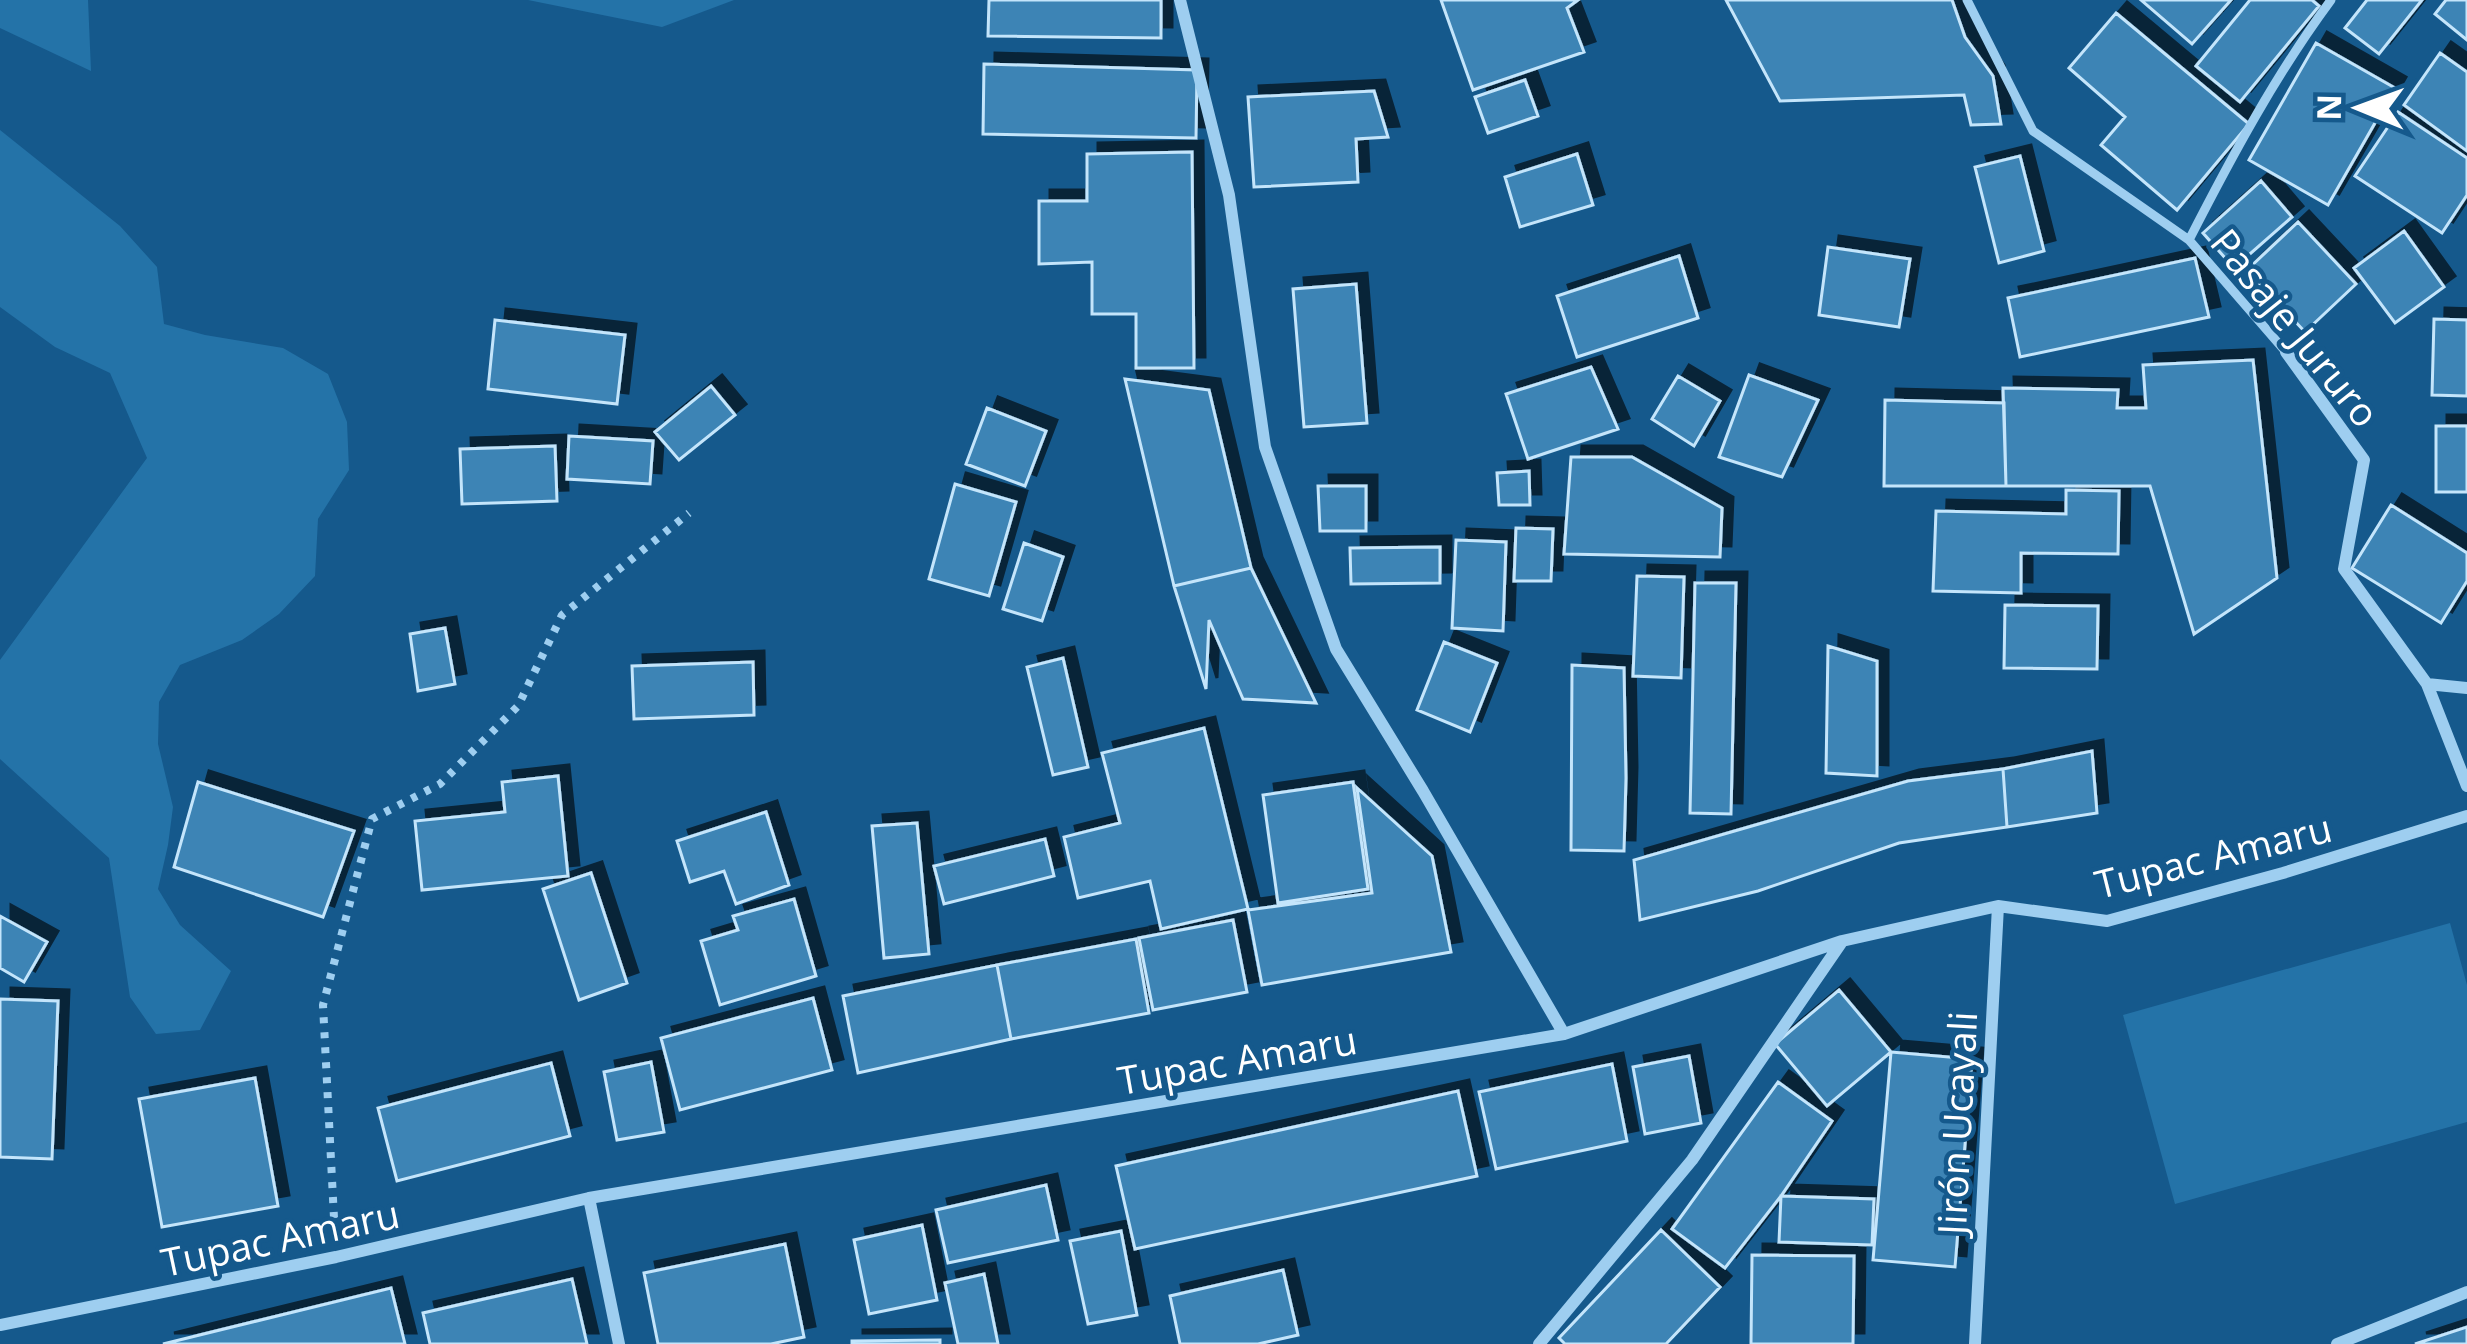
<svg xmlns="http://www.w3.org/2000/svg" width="2467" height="1344" font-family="'Open Sans',sans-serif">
<defs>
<filter id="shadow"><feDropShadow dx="11" dy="-11" stdDeviation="0" flood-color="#0009"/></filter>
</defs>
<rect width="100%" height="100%" fill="#15598c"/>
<path fill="#2473a8" d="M0,0H88L91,71L0,28Z
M528,0H734L662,27Z
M0,130L120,226L157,267L164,324L205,335L283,348L328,374L347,422L349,470L318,519L315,576L279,614L242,640L180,665L159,702L158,744L173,807L168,845L158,889L180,925L231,971L200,1030L156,1034L130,997L109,858L0,759V660L147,458L110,373L55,347L0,307Z
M2450,923L2467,985V1122L2175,1204L2123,1015Z"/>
<path fill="#3d84b5" stroke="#c4e5fb" stroke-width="3" filter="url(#shadow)" d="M989,0H1161V38L988,36Z
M1441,0H1578L1567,8L1584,52L1473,90Z
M1726,0H1952L1965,37L1993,76L2001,124L1971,125L1964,95L1780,101Z
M2141,0H2231L2192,44Z
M2250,0H2312L2319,6L2240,102L2196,66Z
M2367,0H2422L2379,54L2345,28Z
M2446,0H2467V40L2435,14Z
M2116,13L2249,124L2177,210L2101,145L2125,117L2069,68Z
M2316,43L2395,88L2328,205L2249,160Z
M2440,53L2467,72V151L2404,105Z
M984,64L1197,70L1196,138L983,134Z
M1525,80L1538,116L1488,133L1475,97Z
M1374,91L1388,137L1356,139L1358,182L1254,187L1248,97Z
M2398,112L2467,158V195L2442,233L2355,176Z
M1192,152L1194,368H1136V314H1092V262L1039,264V201H1087V154Z
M1577,154L1593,205L1520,227L1505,177Z
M2020,156L2044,251L1999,263L1975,167Z
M2261,181L2292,217L2234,268L2203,233Z
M2298,222L2356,284L2305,332L2247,270Z
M2404,231L2444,287L2395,323L2354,268Z
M1828,247L1910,259L1899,327L1819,315Z
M1679,256L1698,318L1577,357L1557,296Z
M2195,258L2209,317L2020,357L2008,298Z
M1356,284L1367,423L1304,427L1293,289Z
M2434,319L2467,320V396L2432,395Z
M495,320L625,335L617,404L488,389Z
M2253,360L2277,578L2194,634L2150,486H2006L2003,388L2118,390L2117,408H2146L2143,365Z
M1591,367L1618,429L1528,459L1506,394Z
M1749,375L1818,400L1782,477L1719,457Z
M1678,376L1720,401L1694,446L1652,419Z
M1125,379L1209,390L1251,568L1174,586Z
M711,386L735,415L679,460L655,432Z
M1885,400L2004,403L2006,486H1884Z
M987,408L1046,431L1025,486L966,464Z
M2436,426H2467V492H2436Z
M569,436L653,441L650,484L567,479Z
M555,446L557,501L462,504L460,449Z
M1571,457H1632L1722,508L1720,557L1564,554Z
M1529,471L1530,505H1499L1497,473Z
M955,484L1016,502L989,596L929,579Z
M1318,486H1366V531H1320Z
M2066,490L2119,491L2118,554L2021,553V593L1933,591L1936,511L2066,514Z
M2391,505L2467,553V581L2441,623L2352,568Z
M1516,528L1553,529L1551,581H1514Z
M1456,540L1506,542L1503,631L1452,628Z
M1024,543L1063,557L1042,621L1003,609Z
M1440,547V583L1351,584L1350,548Z
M1251,568L1316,703L1243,699L1209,620L1206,689L1174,586Z
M1637,576L1684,577L1681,678L1633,676Z
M1695,583H1736L1731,814L1690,813Z
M2005,605L2098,606L2097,669L2004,668Z
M445,628L455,684L418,691L410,634Z
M1444,642L1497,663L1470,732L1417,710Z
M1828,646L1877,661V776L1826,773Z
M1063,658L1088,767L1053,775L1027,667Z
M753,662L754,715L634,719L632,666Z
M1572,665L1624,668L1626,778L1624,851L1571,850Z
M1204,728L1248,909L1161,929L1150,881L1078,898L1064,837L1120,823L1102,753Z
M2092,751L2097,813L2007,827L2003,769Z
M2003,769L2007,827L1899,843L1758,891L1640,920L1634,860L1908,781Z
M558,776L568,876L422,890L415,821L505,812L502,782Z
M198,782L354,831L323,917L174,867Z
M1353,782L1368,889L1278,903L1263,795Z
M1357,788L1432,856L1451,952L1262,985L1248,910L1372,893Z
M766,812L789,885L736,904L724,871L690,882L677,841Z
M917,823L929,954L884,958L872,826Z
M1045,839L1054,876L944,904L934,866Z
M591,873L627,983L579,1000L543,889Z
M794,899L816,976L720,1005L701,941L738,930L733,916Z
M0,916L47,942L24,982L0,968Z
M1233,920L1247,992L1153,1010L1139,938Z
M1136,939L1149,1013L1011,1039L997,965Z
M997,965L1011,1039L858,1073L843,996Z
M1839,990L1891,1052L1827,1106L1775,1044Z
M813,998L832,1070L680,1110L661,1038Z
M0,999L58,1001L52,1159L0,1157Z
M1891,1052L1972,1059L1955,1267L1873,1260Z
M1689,1056L1701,1123L1645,1134L1633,1067Z
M651,1062L664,1132L617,1140L604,1072Z
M551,1063L570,1136L397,1181L378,1108Z
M1612,1064L1627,1141L1496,1169L1479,1092Z
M255,1078L278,1206L162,1227L139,1099Z
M1778,1082L1832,1121L1781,1196L1725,1268L1672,1229Z
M1458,1091L1477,1176L1135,1249L1116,1166Z
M1046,1185L1058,1240L948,1263L936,1210Z
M1781,1196L1874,1199L1872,1245L1779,1242Z
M922,1225L937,1300L869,1314L854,1240Z
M1661,1230L1720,1287L1666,1344H1565L1559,1338Z
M1121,1231L1137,1315L1088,1324L1070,1241Z
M785,1244L804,1337L771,1344H658L644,1273Z
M1752,1255L1854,1256L1853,1344H1751Z
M1283,1270L1298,1335L1258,1344H1180L1170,1296Z
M984,1274L998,1344H958L945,1283Z
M572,1279L587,1344H430L423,1313Z
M391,1288L405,1344H163Z
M2467,1327V1344H2415Z
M940,1340V1344H852V1341Z"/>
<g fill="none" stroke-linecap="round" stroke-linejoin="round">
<path stroke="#9ecef0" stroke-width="8" stroke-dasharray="6 9" stroke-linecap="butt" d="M334,1218L323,1005L372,819L440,784L518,706L562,615L689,513"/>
<path stroke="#9ecef0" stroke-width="9" d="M1967,0L2033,131L2189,240L2286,352
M2189,240C2231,158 2276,74 2331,0"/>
<path stroke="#9ecef0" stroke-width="12" d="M1180,0L1229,195L1265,447L1336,649L1423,791L1564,1034
M2286,352L2364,460L2344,569L2427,684L2467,786
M2427,684L2467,688
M589,1198L619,1344
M0,1325L336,1257L589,1198L1564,1034L1842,941L1998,906L2107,921L2283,873L2467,816
M1539,1344L1692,1160L1841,943
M1975,1344L1998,906
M2337,1344L2467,1292"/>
</g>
<g text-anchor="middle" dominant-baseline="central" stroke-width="9" stroke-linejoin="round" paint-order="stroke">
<g font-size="39" fill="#fff" stroke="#15598c">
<text transform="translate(2296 327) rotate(51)">Pasaje Jururo</text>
<text transform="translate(2213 855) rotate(-14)">Tupac Amaru</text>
<text transform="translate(1237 1059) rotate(-10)">Tupac Amaru</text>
<text transform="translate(1956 1123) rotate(-87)">Jirón Ucayali</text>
<text transform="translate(280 1237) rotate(-12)">Tupac Amaru</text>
</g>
</g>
<g transform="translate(2359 108) rotate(271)" stroke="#15598c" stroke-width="9" paint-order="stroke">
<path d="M0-9L21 45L0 30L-21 45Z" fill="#ffffff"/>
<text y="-18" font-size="33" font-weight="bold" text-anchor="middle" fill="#ffffff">N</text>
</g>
</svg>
